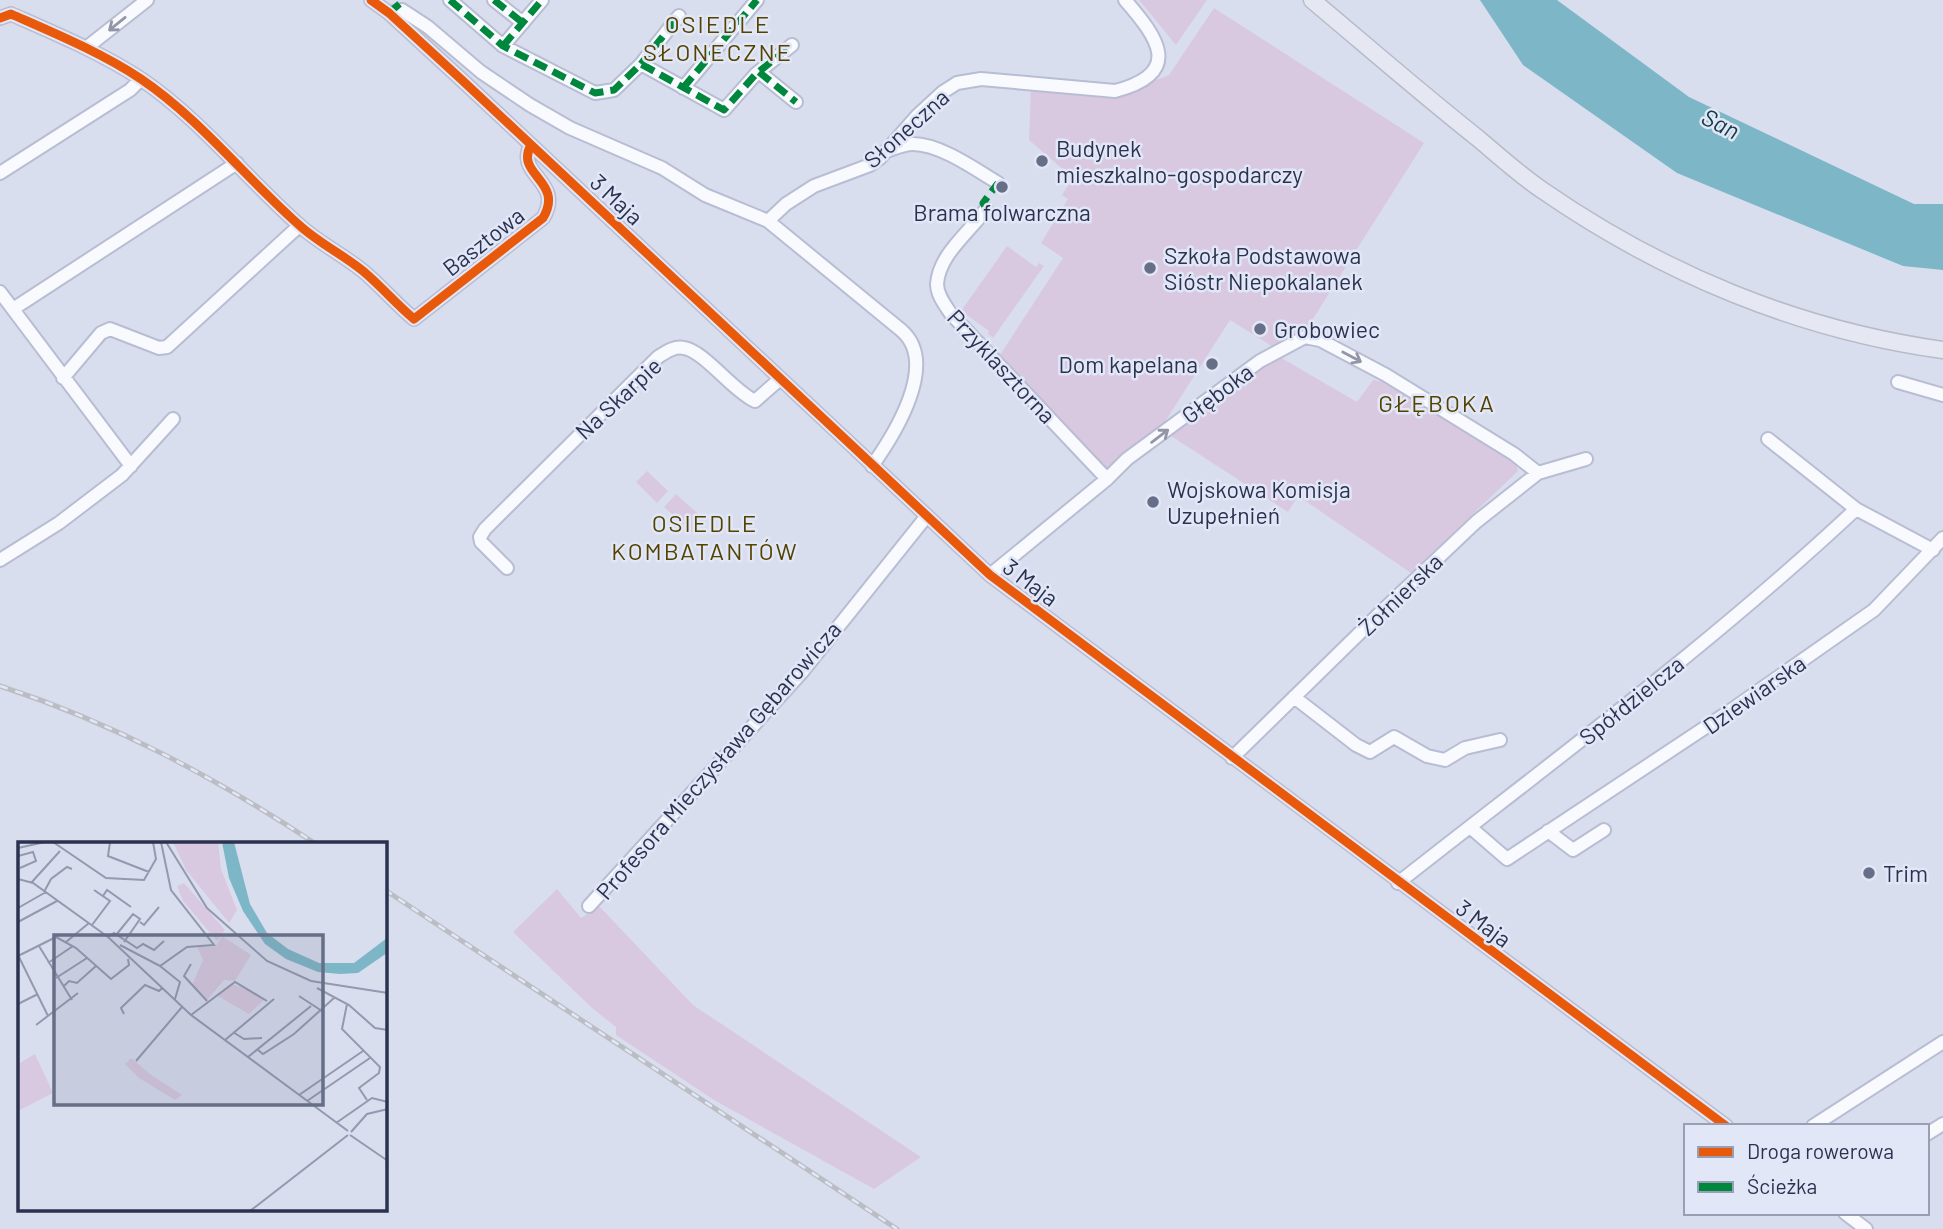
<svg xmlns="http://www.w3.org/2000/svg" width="1943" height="1229" font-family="Barlow,sans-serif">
<rect width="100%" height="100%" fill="#d9deef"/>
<path fill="#d9c9e0" d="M1139,0H1207L1176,45Z
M1214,8L1424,143L1304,333L1278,350L1230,320L1159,431L1107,472L998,358L1063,258L1041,243L1068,199L1062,195L1073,178L1029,140L1031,89L1126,92L1169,75Z
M1007,246L1036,267L1039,263L1044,266L993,338L988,334L989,331L961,311Z
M1278,356L1357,402L1373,380L1389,383L1516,462L1518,471L1411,573L1298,496L1288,512L1171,436L1217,396Z
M647,471L668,491L657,503L636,482Z
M676,494L705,520L693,533L664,507Z
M557,889L581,918L599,906L693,1005L921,1157L874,1189L714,1100L616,1035V1027L592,1008L513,932Z"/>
<path fill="#7db7c7" d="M1480,0H1557L1689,97L1914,204H1943V270L1903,266L1677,173L1523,65Z"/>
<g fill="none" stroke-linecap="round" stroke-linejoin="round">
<defs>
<path id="minor" d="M371,0L389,13L463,81L990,575L1726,1126
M450,0L503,46L595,93L614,90L641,64L724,110L756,74L792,45
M494,0L523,23
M389,13L402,10L428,27L481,72L530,105L570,128L662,168L705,195L768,221L786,204L814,186L870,165L880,158L917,116L943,92L957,83L981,79L1115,91C1184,73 1158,38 1125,0
M0,18L11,14C54,33 102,53 141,79C200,119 245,177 298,224C317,242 342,254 363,271C381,286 396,304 414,319L543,218C565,181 514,175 531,145
M503,46L542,0
M86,48L147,0
M641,64L679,16
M759,72L796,102
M683,88L757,0
M886,151C895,148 904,144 913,144C940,144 975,169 998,183
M0,173L130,90L141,79
M986,209C970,232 939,254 937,284C937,295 945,305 951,314L1107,479
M768,221L901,330C940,363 894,435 872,466
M0,292L131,466
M13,309L237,163
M63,378L101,333L110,329L159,348L167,347L299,226
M1898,382L1943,395
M1768,439L1856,509L1933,550
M0,560L59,523L122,475L173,419
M507,568L481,542L480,537L485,529L658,357C666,352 674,346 684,348C704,351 733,391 755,401L780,379
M990,575L1107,479L1127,459L1260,361L1305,337L1320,340L1386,375L1514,454L1538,473
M1294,697L1356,745L1370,752L1394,737L1427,756L1445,760L1465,748L1500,740
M1232,758L1379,614L1476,522L1538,473L1586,459
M1470,827L1507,859L1730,711L1874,610L1943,538
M1548,831L1573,850L1604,830
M1398,883C1553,761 1713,643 1856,509
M589,906L802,672L926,517
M1813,1126L1943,1042
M1927,1134L1943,1124
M1845,1213L1866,1229"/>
<path id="major" d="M1312,0C1368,47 1423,95 1480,140C1500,157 1520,175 1542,190C1662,273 1798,330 1943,350"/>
</defs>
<use href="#minor" stroke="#b8bdd3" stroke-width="16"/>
<use href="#major" stroke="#b7bbc9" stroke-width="19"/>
<use href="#minor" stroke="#f9fafd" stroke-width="12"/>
<use href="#major" stroke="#e5e8f2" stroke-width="16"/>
<defs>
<path id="rail" d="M0,686C114,723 216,778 316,844
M385,890L897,1229"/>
</defs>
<use href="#rail" stroke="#bbbdc3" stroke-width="5"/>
<use href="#rail" stroke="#e2e7f7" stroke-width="2.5" stroke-dasharray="8" stroke-linecap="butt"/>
<path stroke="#00873e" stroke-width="7" stroke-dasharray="14 7" stroke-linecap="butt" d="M450,0L503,46L595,93L614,90L641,64L724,110L756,74L792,45
M494,0L523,23
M389,13L404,0
M503,46L542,0
M641,64L679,16
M759,72L796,102
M683,88L757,0
M986,209L983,203L998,183"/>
<defs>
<path id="cycleway" d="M371,0L389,13L463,81L990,575L1726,1126
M0,18L11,14C54,33 102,53 141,79C200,119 245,177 298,224C317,242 342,254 363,271C381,286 396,304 414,319L543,218C565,181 514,175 531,145"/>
</defs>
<use href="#cycleway" stroke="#e2e7f7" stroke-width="13"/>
<use href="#cycleway" stroke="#e8590c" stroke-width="9"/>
</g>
<defs><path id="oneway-shaft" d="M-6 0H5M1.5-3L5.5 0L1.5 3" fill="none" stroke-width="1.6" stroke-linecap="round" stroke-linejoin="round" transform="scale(1.75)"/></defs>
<g stroke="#9296a6">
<use href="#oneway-shaft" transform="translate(117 24) rotate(141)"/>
<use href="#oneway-shaft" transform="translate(1352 357) rotate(28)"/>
<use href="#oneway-shaft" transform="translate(1160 436) rotate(-37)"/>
</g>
<g fill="#676e88" stroke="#e2e7f7" stroke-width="2.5">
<circle cx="1042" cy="161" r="7"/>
<circle cx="1002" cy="187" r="7"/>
<circle cx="1150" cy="268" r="7"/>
<circle cx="1260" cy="329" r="7"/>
<circle cx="1212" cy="364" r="7"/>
<circle cx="1153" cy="502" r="7"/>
<circle cx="1869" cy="873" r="7"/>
</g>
<g text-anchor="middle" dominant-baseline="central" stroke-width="5" stroke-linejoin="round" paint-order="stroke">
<g font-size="23" fill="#2a3250" stroke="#e2e7f7">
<text transform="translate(906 128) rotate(-42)">Słoneczna</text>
<text transform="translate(617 199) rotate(43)">3 Maja</text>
<text transform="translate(483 241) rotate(-38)">Basztowa</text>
<text transform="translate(1002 366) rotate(47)">Przyklasztorna</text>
<text transform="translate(1217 393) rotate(-37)">Głęboka</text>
<text transform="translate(618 398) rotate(-43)">Na Skarpie</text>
<text transform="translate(1031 582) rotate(37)">3 Maja</text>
<text transform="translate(1400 594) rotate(-44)">Żołnierska</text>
<text transform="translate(1754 694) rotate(-35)">Dziewiarska</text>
<text transform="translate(1631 700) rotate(-39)">Spółdzielcza</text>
<text transform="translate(718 760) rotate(-49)">Profesora Mieczysława Gębarowicza</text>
<text transform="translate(1484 923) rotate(37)">3 Maja</text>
</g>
<g font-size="23" fill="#2a3250" stroke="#e2e7f7" text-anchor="start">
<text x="1056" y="148">Budynek<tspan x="1056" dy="26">mieszkalno-gospodarczy</tspan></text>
<text x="1002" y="212" text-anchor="middle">Brama folwarczna</text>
<text x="1164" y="255">Szkoła Podstawowa<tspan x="1164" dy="26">Sióstr Niepokalanek</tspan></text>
<text x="1274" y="329">Grobowiec</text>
<text x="1198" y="364" text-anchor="end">Dom kapelana</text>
<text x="1167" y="489">Wojskowa Komisja<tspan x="1167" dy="26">Uzupełnień</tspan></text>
<text x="1883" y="873">Trim</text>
</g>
<g font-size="24" letter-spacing="2" fill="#544300" stroke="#e2e7f7">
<text x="718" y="23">OSIEDLE<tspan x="718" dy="28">SŁONECZNE</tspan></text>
<text x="1437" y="402">GŁĘBOKA</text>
<text x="705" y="522">OSIEDLE<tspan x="705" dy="28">KOMBATANTÓW</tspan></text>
</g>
<g font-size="24" font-style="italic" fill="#143b43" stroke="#e2e7f7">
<text transform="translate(1721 123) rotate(27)">San</text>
</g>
</g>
<g transform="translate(18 842)">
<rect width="369" height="369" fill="#d9deef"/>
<path d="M155,0H200L203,27L219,68L211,81L168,28ZM166,41L207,88L199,99L165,59L159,44ZM204,94L233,113L217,139L206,138L189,158L174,143L185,118L179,105L198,104ZM213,142L226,146L246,158L231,172L198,153ZM17,212L35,251L0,269V222ZM113,216L132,232L164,253L157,258L121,236L107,222Z" fill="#d9c9e0"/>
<path d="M204,0H216L232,62L249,91L270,107L301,121H336L369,96V111L340,131L322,132L300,130L268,117L247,102L225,69L211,36Z" fill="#7db7c7"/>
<path fill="none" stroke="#9399af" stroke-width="2" d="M35,0L88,36L126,38L138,17L135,0M92,0L90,14L131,30M148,0L189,66L249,119L293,139L370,151M0,6L27,0M0,14L15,10L18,19L2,26M0,37L15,41L90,95L173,173L330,289M13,41L42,9M26,50L33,37L49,25L54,27M85,54L89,48L113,65M0,66L28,50M0,80L39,59M122,80L126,83L141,65M74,83L92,59L76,48M98,93L115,72L122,77L106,100M90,95L96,91L119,106L125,102L136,108L146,99M48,100L71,81M102,103L142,124L169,105L196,103L153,48L143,0M21,104L54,158M0,113L30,174M0,114L38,95L58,106L93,137L111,123L110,117M30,121L55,104M173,122L166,134L189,159M142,124L162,140L157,157M38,136L69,116M45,145L51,139L59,141L78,124M299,146L331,163L357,186L370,188M281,154L304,169M0,162L20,152M329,162L324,187L362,225L361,231L341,246L349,258M106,172L103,166L127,143L141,149L144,146M173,173L217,140L249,159M18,183L60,151M215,190L226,197L244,196M207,198L256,157M240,208L245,212L276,192L316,156M230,215L293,164M118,219L164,165M281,253L345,209M289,259L352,216M318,281L354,256L370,260M333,290L349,272L370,267M332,293L370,319M232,369L330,293"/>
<path fill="#676e88" fill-opacity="0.15" stroke="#676e88" stroke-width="3.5" d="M36,93H305V263H36Z"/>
<rect width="369" height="369" fill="none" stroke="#2a3250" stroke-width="3.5"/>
</g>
<rect x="1684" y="1124" width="245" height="91" fill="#e2e7f7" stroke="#989fb4" stroke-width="2"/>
<rect x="1698" y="1147" width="35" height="10" fill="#e8590c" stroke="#989fb4" stroke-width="2"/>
<text x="1747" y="1159" font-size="21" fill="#2a3250">Droga rowerowa</text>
<rect x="1698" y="1182" width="35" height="10" fill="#00873e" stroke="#989fb4" stroke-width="2"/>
<text x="1747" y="1194" font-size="21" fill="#2a3250">Ścieżka</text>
</svg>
